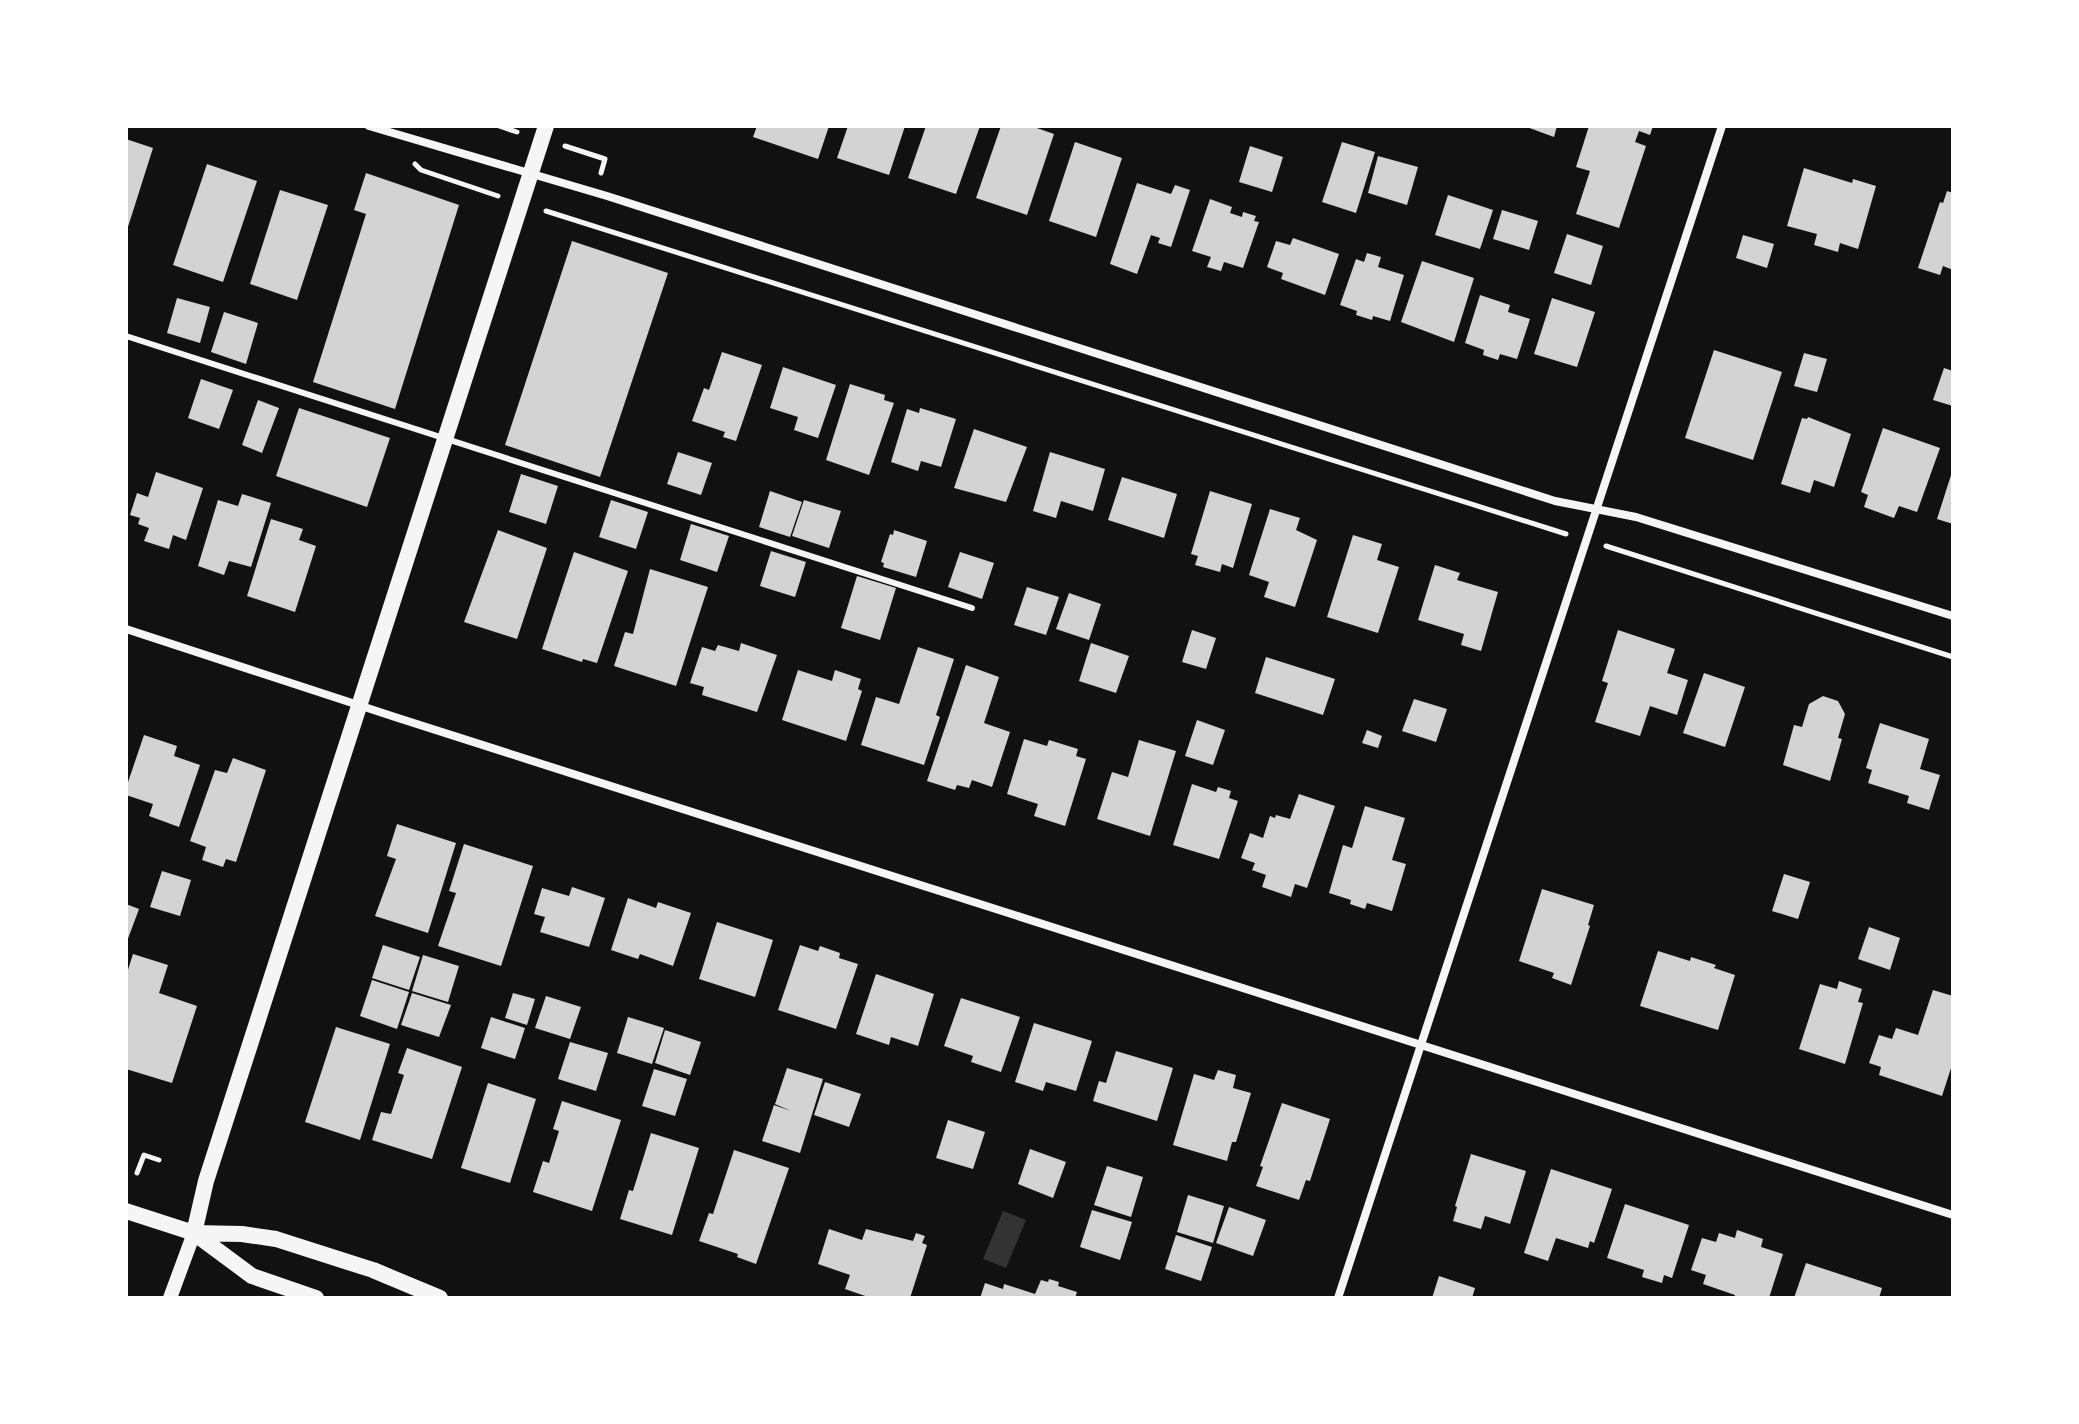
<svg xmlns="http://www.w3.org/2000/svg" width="2079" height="1424" font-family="'Noto Serif',serif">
<rect width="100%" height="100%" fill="#111"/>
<path fill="#333" d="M1003,1211L1026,1220L1006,1268L983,1259Z"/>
<path fill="#d3d3d3" d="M757,126H829L818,159L753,137Z
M848,126H905L889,175L837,158Z
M926,126H980L956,194L908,178Z
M1001,126H1031L1054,134L1027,215L976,198Z
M1524,126H1557L1554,137Z
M1589,126H1653L1650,135L1639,131L1635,142L1646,146L1619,228L1576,214L1590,171L1576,167Z
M126,139L153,148L127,230H126Z
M1075,142L1122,158L1096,237L1049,221Z
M1342,142L1375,152L1356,213L1322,202Z
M1250,146L1283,157L1272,192L1239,182Z
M1378,156L1418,167L1407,205L1368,193Z
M207,164L257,181L223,282L173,265Z
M1804,168L1852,183L1853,179L1876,186L1858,249L1840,243L1838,252L1814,245L1817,234L1787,226Z
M366,173L459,205L395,409L313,382L366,214L354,210Z
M1137,183L1171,194L1175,185L1190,190L1171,247L1158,243L1160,238L1151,235L1137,274L1110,264Z
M280,190L328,205L297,300L250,284Z
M1947,191L1953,193V270L1943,266L1940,275L1918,268L1940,202L1943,203Z
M1448,195L1493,210L1480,249L1435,235Z
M1210,199L1232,207L1230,213L1242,217L1243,212L1256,216L1254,221L1259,222L1243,268L1224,262L1221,271L1207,267L1211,257L1192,251Z
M1502,210L1538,221L1529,250L1493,239Z
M1567,234L1603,246L1591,285L1554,273Z
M1743,235L1774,244L1767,268L1736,258Z
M1293,238L1339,254L1325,295L1281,279L1283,273L1267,267L1276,241L1290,245Z
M572,241L668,273L600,477L505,445Z
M1367,253L1381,257L1378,267L1404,275L1390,321L1373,316L1372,320L1356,315L1357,311L1340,305L1356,259L1364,262Z
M1422,261L1474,278L1454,342L1401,322Z
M1480,295L1510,305L1508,312L1530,319L1517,359L1500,354L1498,360L1483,355L1484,350L1465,343Z
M177,298L210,307L200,343L167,333Z
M1552,298L1595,312L1577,367L1534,354Z
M224,312L258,323L246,364L211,352Z
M1714,350L1782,372L1753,460L1685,438Z
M722,352L762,365L736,441L723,437L725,432L692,421L704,388L709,390Z
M1804,353L1827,359L1817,392L1794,386Z
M783,367L836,385L818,438L794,430L798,417L770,408Z
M1944,368L1953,371V406L1933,400Z
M201,379L233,390L219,429L188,418Z
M850,384L885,395L884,400L894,403L869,475L826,460Z
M258,400L279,408L262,453L242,445Z
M299,408L390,438L367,507L276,476Z
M920,408L956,419L941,467L921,461L918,471L891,462L907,409L919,413Z
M1808,417L1851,434L1834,487L1814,480L1810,493L1781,484L1802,418L1807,419Z
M1883,428L1940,448L1917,512L1899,506L1894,518L1864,507L1868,495L1861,492Z
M974,429L1027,447L1006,502L954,488Z
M678,452L712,463L701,495L667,484Z
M1050,452L1105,469L1093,511L1061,501L1056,518L1033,511Z
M156,472L203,488L186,540L173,535L169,549L144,541L149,528L138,524L140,518L130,515L137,493L148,497Z
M1952,472H1953V524L1937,519Z
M521,474L558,486L546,524L509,512Z
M1122,477L1177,494L1164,538L1108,520Z
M770,491L802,502L790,537L759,527Z
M1210,491L1252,504L1233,568L1222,564L1220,572L1195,565L1198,556L1191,554Z
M242,494L271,503L251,567L229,561L224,575L198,566L218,500L238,506Z
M611,500L648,512L636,549L599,537Z
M804,500L841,511L829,548L792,536Z
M1270,509L1300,518L1296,530L1317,540L1295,607L1264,597L1269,582L1249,575Z
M271,519L303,529L299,540L316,546L295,612L247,596Z
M691,524L729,536L717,572L680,560Z
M498,530L547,548L517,639L464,622Z
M894,530L927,541L916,577L883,567L884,563L881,562L890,534L893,535Z
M1353,535L1382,544L1377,560L1399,567L1378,633L1327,617Z
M771,551L806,562L795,597L760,586Z
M574,552L628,571L597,663L583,659L582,662L542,649Z
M960,552L994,563L982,599L948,587Z
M1435,565L1460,573L1457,580L1498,592L1481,651L1461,645L1464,634L1418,620Z
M650,569L708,587L676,686L614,666L625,632L633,634Z
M857,576L896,588L880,640L841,628Z
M1027,587L1059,597L1046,635L1014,625Z
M1069,593L1101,604L1089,640L1056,629Z
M1192,630L1216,638L1206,669L1182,662Z
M1618,630L1675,649L1667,673L1688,680L1677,715L1650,706L1640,736L1595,722L1608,683L1602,681Z
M741,643L777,655L757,712L702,695L704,687L690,683L702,647L715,651L718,645L739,651Z
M1091,643L1129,656L1116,693L1079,681Z
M918,647L954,659L936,715L940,717L924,765L861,745L876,697L899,704Z
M1266,657L1335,679L1323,715L1255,693Z
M966,665L999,677L984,723L1010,732L992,787L972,780L969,788L957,785L955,790L927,781Z
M798,670L832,681L835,670L861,679L858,689L862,691L846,741L782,720Z
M1704,673L1745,687L1725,747L1683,733Z
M1823,696L1838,701L1845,714L1838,738L1842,739L1830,781L1783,765L1794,725L1802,727L1809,704Z
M1414,699L1447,709L1436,742L1402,731Z
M1197,720L1225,730L1213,765L1185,756Z
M1880,723L1929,739L1920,769L1940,775L1929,810L1907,803L1909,796L1868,783L1872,770L1866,768Z
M1367,730L1382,736L1378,748L1362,743Z
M144,735L177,746L174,756L200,765L179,827L149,816L153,804L126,795V788Z
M1024,739L1047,746L1049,740L1078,749L1076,756L1086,759L1065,826L1034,816L1038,804L1007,794Z
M1139,740L1176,751L1150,836L1097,819L1112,772L1128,777Z
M233,758L266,770L236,862L226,859L223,867L202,860L206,847L190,841L215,770L227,773Z
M1192,784L1216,792L1218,787L1231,791L1229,798L1238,801L1219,859L1173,845Z
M1299,794L1335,806L1307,888L1295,884L1291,897L1262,887L1266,875L1252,870L1255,863L1241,858L1250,833L1263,838L1270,816L1275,818L1276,815L1290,819Z
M1365,806L1405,818L1392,860L1406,864L1392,911L1367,903L1365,909L1350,904L1351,900L1329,893L1343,845L1352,848Z
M397,824L456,843L428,933L375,916L396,859L387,856Z
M464,844L533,866L501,966L438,946L456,893L449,891Z
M162,871L191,880L180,916L150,907Z
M1784,874L1810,882L1798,919L1772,911Z
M572,887L605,898L589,947L540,932L545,917L534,914L542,888L569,896Z
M1542,889L1594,905L1588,925L1590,926L1571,985L1552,978L1554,973L1519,961Z
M628,898L656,908L658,902L691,913L673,966L640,954L638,959L611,950Z
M126,904L139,909L126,944Z
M717,922L773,940L755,997L699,979Z
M1869,927L1900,938L1890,970L1858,959Z
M383,945L420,957L409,990L372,978Z
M800,945L818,951L820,946L840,953L839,958L858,964L836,1029L778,1010Z
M1658,951L1690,961L1691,957L1716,965L1714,968L1735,975L1718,1030L1640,1006Z
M133,954L168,965L159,993L197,1006L172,1083L126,1069V976Z
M423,955L459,966L448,1002L412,991Z
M876,974L934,994L918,1046L891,1037L889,1045L856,1034Z
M372,980L409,992L397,1029L360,1016Z
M1839,981L1862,989L1858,1002L1863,1003L1845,1064L1799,1049L1820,984L1837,989Z
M1933,990L1953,996V1062L1942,1096L1879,1075L1881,1067L1869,1063L1879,1035L1892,1039L1896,1028L1918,1035Z
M412,993L451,1005L439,1037L401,1025Z
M513,993L535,999L527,1025L505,1018Z
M546,996L581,1007L570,1039L535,1028Z
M961,998L1020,1017L1001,1072L971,1062L973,1056L944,1046Z
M491,1017L525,1028L515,1059L481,1048Z
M628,1017L664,1028L652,1064L617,1053Z
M1034,1023L1092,1041L1076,1091L1046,1082L1043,1091L1015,1082Z
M336,1027L390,1044L360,1140L305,1122Z
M665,1030L701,1042L690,1075L655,1063Z
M570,1042L608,1053L596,1091L558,1079Z
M407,1048L462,1067L432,1159L372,1140L381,1112L391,1114L404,1075L398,1073Z
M1116,1051L1173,1068L1157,1121L1093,1101L1099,1081L1106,1083Z
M787,1068L823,1079L800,1153L762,1141L774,1105L791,1111L775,1104Z
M654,1069L687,1079L675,1116L642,1106Z
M1218,1070L1236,1075L1233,1088L1251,1093L1236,1142H1232L1227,1161L1173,1145L1194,1074L1214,1080Z
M825,1082L861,1094L849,1127L814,1115Z
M488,1083L536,1099L510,1183L461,1168Z
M562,1101L621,1120L592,1211L533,1192L543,1161L549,1163L559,1131L553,1129Z
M1282,1103L1330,1119L1310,1181L1306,1180L1299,1200L1256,1186L1263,1167L1260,1166Z
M948,1120L985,1132L973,1169L936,1158Z
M651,1133L699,1148L672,1235L620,1219L629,1190L633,1191Z
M1030,1149L1066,1162L1053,1198L1018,1184Z
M734,1150L789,1168L756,1264L737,1257L738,1254L699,1241L709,1213L713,1214Z
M1471,1154L1526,1171L1510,1224L1485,1216L1481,1229L1453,1221L1457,1207L1455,1206Z
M1107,1166L1143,1177L1131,1217L1094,1205Z
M1551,1169L1612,1189L1594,1243L1590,1241L1588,1248L1556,1238L1548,1261L1524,1253Z
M1188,1195L1224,1206L1213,1243L1177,1232Z
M1625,1204L1689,1225L1672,1278L1664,1275L1662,1283L1642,1277L1644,1270L1607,1258Z
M1229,1207L1266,1220L1253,1256L1216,1243Z
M1092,1210L1132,1222L1120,1260L1080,1247Z
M829,1229L862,1240L866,1229L913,1241L916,1233L925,1236L922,1243L927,1245L910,1298H871L845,1289L850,1275L818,1264Z
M1737,1230L1763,1239L1761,1247L1783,1254L1769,1298H1734L1735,1295L1703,1284L1706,1275L1691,1270L1702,1238L1716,1242L1719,1233L1735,1238Z
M1176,1235L1212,1247L1201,1281L1165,1269Z
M1806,1263L1882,1288L1879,1298H1794Z
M1439,1276L1475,1288L1472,1298H1432Z
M1049,1279L1059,1282L1058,1286L1077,1292L1075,1298H980L985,1283L1003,1289L1004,1284L1035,1294L1041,1280L1048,1282Z"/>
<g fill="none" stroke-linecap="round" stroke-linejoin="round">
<path stroke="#f5f5f5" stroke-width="5" d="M499,126L517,132
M565,146L605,159L601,173
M415,164L421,170L498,196
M546,211L1566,534
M1606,546L1953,657
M137,1173L144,1155L159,1160"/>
<path stroke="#f5f5f5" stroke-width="6" d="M126,336L972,608"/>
<path stroke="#f5f5f5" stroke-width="8" d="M369,126L607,196L1555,501L1636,517L1953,616
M126,629L398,718L1953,1215
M1338,1298L1722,126"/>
<path stroke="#f5f5f5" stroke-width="14" d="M170,1298L194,1233"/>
<path stroke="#f5f5f5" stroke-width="16" d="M126,1211L194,1233L242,1234L276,1239L373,1270L440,1298
M194,1233L206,1181L546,126
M194,1233L252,1276L316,1298"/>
</g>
<rect width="2079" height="1424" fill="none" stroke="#ffffff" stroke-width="256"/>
</svg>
